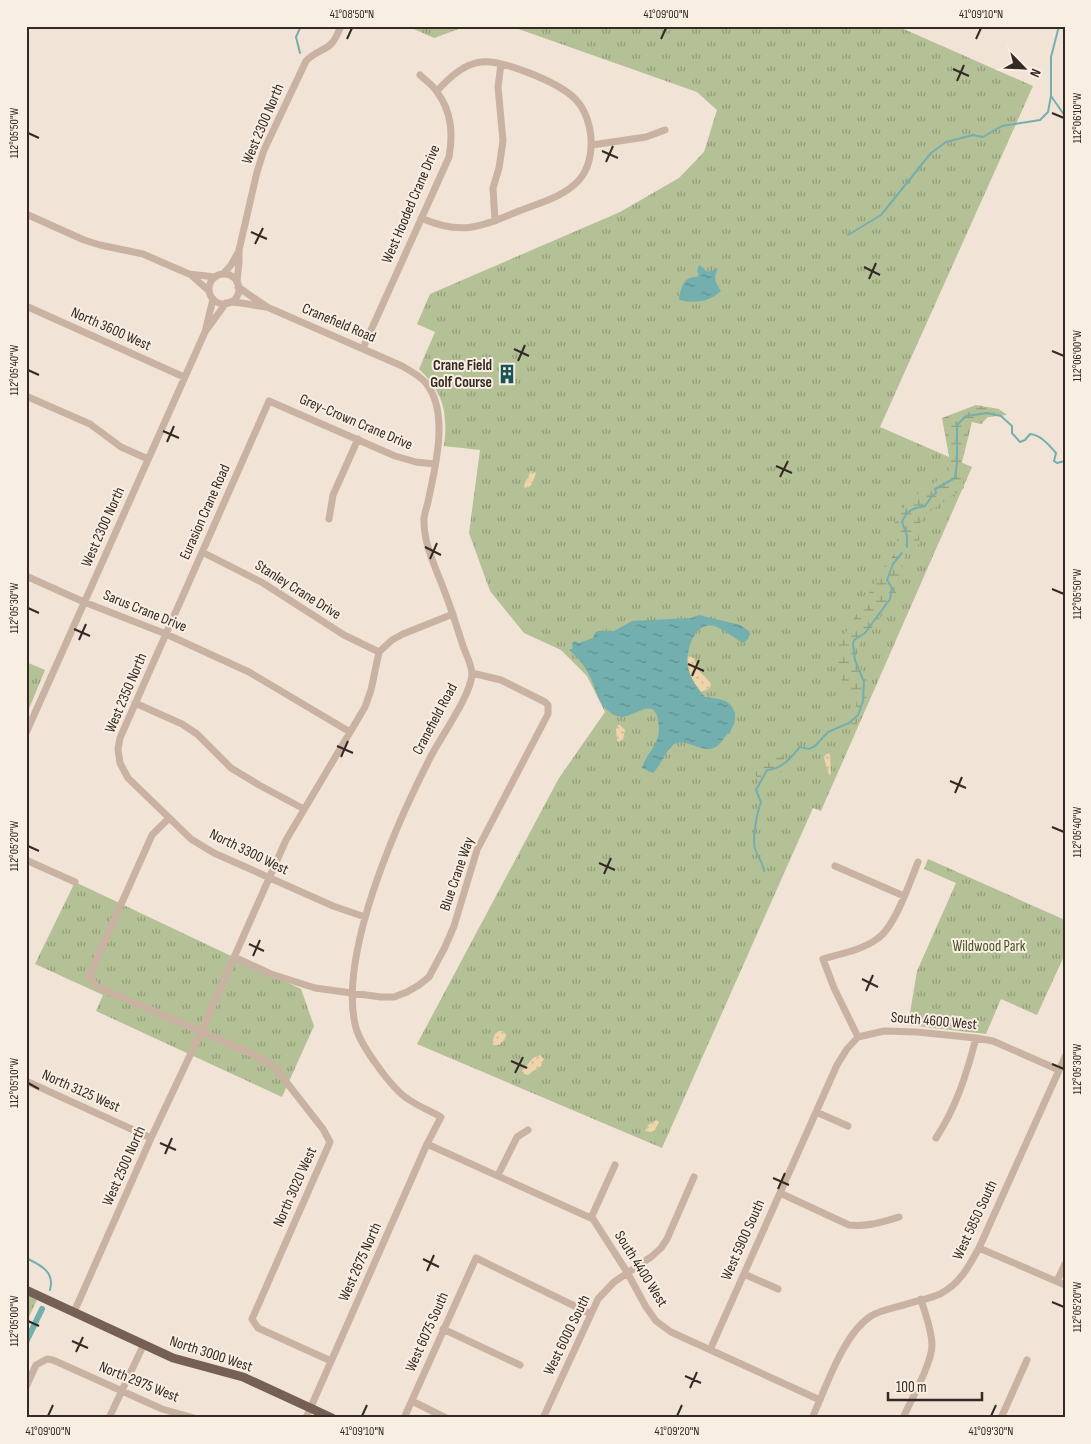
<svg xmlns="http://www.w3.org/2000/svg" width="1091" height="1444" font-family="'Sofia Sans Condensed',sans-serif">
<defs>
<pattern id="grass-tufts" width="24" height="20" patternUnits="userSpaceOnUse" patternTransform="scale(1.25)"><rect width="24" height="20" fill="#b4c096"/><path d="M3 7l-1-3M5 7V3M7 7l1-3M15 17l-1-3M17 17v-4M19 17l1-3" fill="none" stroke="#939c7a"/></pattern>
<pattern id="wetland-marsh" width="20" height="14" patternUnits="userSpaceOnUse" patternTransform="scale(1.25)"><rect width="20" height="14" fill="#b4c096"/><path d="M1 5h8M5 5V1M11 12h8M15 12V8" fill="none" stroke="#939c7a"/></pattern>
<pattern id="sand-dots" width="8" height="8" patternUnits="userSpaceOnUse" patternTransform="scale(1.25)"><rect width="8" height="8" fill="#efd4aa"/><path d="M2 2h.1M6 6h.1" fill="none" stroke="#ceb692" stroke-width="1.8" stroke-linecap="round"/></pattern>
<pattern id="water-ripples" width="26" height="14" patternUnits="userSpaceOnUse" patternTransform="scale(1.25)"><rect width="26" height="14" fill="#74afaf"/><path d="M2 4q2-2 4 0t4 0M15 11q2-2 4 0t4 0" fill="none" stroke="#608e8e"/></pattern>
</defs>
<rect width="100%" height="100%" fill="#f1e3d6"/>
<path fill="url(#grass-tufts)" d="M407,26H467L434,38Z
M510,26H897L1033,86L880,427L972,467L821,811L813,808L662,1148L417,1044L559,778L605,712L587,676L561,650L524,633L490,591L469,533L480,450L444,446C448,413 444,393 419,369L435,332L417,324L430,294L620,212L679,178L704,152L717,110L697,92Z
M26,662L45,670L26,716Z
M928,859L1065,920V954L1037,1015L1001,999L986,1034L908,1025L917,971L956,883L924,869Z
M75,882L301,989L314,1026L282,1097L96,1011L103,995L35,964Z
M26,1295L37,1300L26,1323Z"/>
<path fill="url(#wetland-marsh)" d="M976,405L999,409L1007,415L988,417L981,424L972,422L961,466L964,488L926,514L917,527L920,543L915,548L907,547L897,541L894,530L895,521L906,504L922,490L930,489L932,484L948,474L949,456L942,418Z
M897,551L905,555L896,593L888,608L860,643L856,658L867,681L866,703L856,725L849,723L855,710L857,699L844,685L837,670L838,646L886,564Z
M773,755L783,758L787,766L778,775L760,782L755,774L762,761Z"/>
<path fill="url(#sand-dots)" d="M531,471L536,473L532,484L528,488H525L524,485Z
M687,656L694,658C699,676 703,672 711,684L709,689L701,692C692,681 687,670 687,656Z
M618,725H620L625,730L623,739L619,742L617,740L616,729Z
M829,753L830,755L831,774L829,775L824,758L825,755Z
M499,1031H503L506,1035L505,1039L499,1045H493L492,1043L495,1034Z
M540,1055L544,1059L541,1066L528,1075L522,1073V1071L533,1058Z
M656,1120L659,1122L655,1130L651,1132L645,1131L648,1125Z"/>
<path fill="url(#water-ripples)" d="M699,265C708,270 704,275 718,268C713,278 715,282 721,291C708,303 695,303 679,300C681,288 683,276 697,277L699,274L697,271Z
M699,615L740,625L749,631L750,634L748,639L743,643C734,638 726,631 717,627C695,618 685,651 688,667C690,678 697,688 705,697C715,699 725,697 732,707C736,713 736,720 733,726C731,731 727,734 724,738C709,764 688,734 673,745C665,752 661,765 653,773L642,768C645,755 659,745 659,730C658,692 638,716 622,717C616,717 609,712 605,708C598,701 596,690 592,681C587,669 579,658 569,650L573,648L572,643L575,641L579,643L593,638L595,633L598,631H614L632,621L691,618Z"/>
<g fill="none" stroke-linecap="round" stroke-linejoin="round">
<path stroke="#74afaf" stroke-width="2" d="M1059,26L1051,57V96L1065,116
M300,53L296,37L301,26
M848,235L881,215L931,153L946,142L973,135L983,137L1002,126L1040,120L1048,112L1051,96
M907,547V536L902,522C907,510 913,508 925,506L932,496L936,493L935,489L955,478L957,463V425L966,416L987,413L1001,416L1012,426V433L1020,442L1025,440L1030,434C1041,435 1049,445 1056,453L1054,461L1057,463L1065,461
M764,871C763,863 758,857 755,849C752,837 757,813 761,802L756,790L767,770C783,769 790,758 800,747L809,749L815,746L828,732L849,723L858,715L863,701L864,682L855,660L853,644L854,640L865,633L890,599L892,588L887,580L893,564L902,553
M26,1258C41,1265 55,1272 50,1290"/>
<path stroke="#74afaf" stroke-width="6" d="M26,1342L42,1309"/>
<path stroke="#c9b2a2" stroke-width="7" d="M592,145L646,137L665,130
M26,214L84,240L100,245L143,254L189,274L215,277
M421,218C462,236 480,227 519,211C539,203 564,197 579,180C598,159 594,114 572,96C556,82 502,59 481,62C463,64 448,79 437,91
M495,221L493,188L499,168L503,141L498,87L501,64
M223,274L231,265L239,251
M209 289a15 15 0 1 1 30 0a15 15 0 1 1-30 0Z
M191,275L209,291
M237,282L239,262V250L257,172L264,150L306,61C314,52 323,51 330,45C336,40 338,32 341,26
M238,287L267,307L402,366C411,371 420,376 426,383C449,412 436,464 429,497C428,504 425,511 424,518C423,543 435,566 444,590C451,608 457,627 463,646C466,654 472,666 472,674C471,696 439,739 429,760C396,825 337,957 356,1028C361,1046 392,1089 408,1099C418,1106 430,1111 441,1117L427,1144L306,1418
M230,302C243,302 254,306 266,307
M26,306L184,377
M205,332L213,299
M363,348L449,157C453,134 452,112 437,92C433,85 425,80 420,75
M26,396L90,424L121,447L148,459
M329,519L333,495L358,439
M202,552L263,583L344,635L379,652
M26,576L84,602L166,634L249,672L350,732
M135,703L182,724L197,734L231,768L259,785L304,809
M26,733L205,332L226,303
M169,818L152,835L89,976L96,986L248,1052L273,1065L323,1129L330,1142L252,1319L258,1328L331,1361
M26,860L75,882
M918,862C910,882 895,927 877,939C862,950 840,954 823,959L834,988L858,1037L884,1031L917,1032L976,1038L993,1041L1059,1070
M835,866L904,896
M365,917L333,906L214,853L191,839L128,778L120,763L118,749L120,738L269,401L395,456L416,462L435,464
M234,957L271,974L315,988L381,997H394L407,992L419,985L429,977L445,947L454,926L477,850L548,714V705L545,702L501,680L472,673
M26,1081L151,1138
M816,1112L848,1126
M936,1138C956,1108 967,1073 976,1038
M427,1144L593,1219L627,1272L646,1307L656,1321L671,1332L820,1400
M498,1175L517,1137L528,1130
M780,1193L849,1225C867,1227 882,1222 899,1217
M591,1218L615,1165
M979,1248L1065,1285
M744,1274L778,1289
M1057,1281L1065,1264
M74,1312L151,1138L201,1032L286,840L365,707L371,690L379,652L392,640L403,634L453,614
M443,1329L520,1365
M710,1350L837,1065L847,1049L858,1037
M26,1387L36,1365L47,1359L53,1360L162,1409L194,1418
M412,1401L446,1418
M109,1418L144,1344
M404,1418L476,1258L591,1314
M543,1418L598,1299L614,1282L651,1257L661,1248L667,1239L694,1177
M812,1418C826,1388 843,1334 871,1316C881,1310 893,1308 904,1305C915,1301 929,1299 940,1294C960,1284 969,1266 979,1248L1065,1057
M903,1418C911,1400 932,1363 932,1345C932,1330 925,1314 921,1299
M1001,1418L1027,1360"/>
<path stroke="#765f55" stroke-width="9" d="M26,1290L173,1358L243,1377L332,1418"/>
</g>
<path fill="none" stroke="#342925" stroke-width="2" d="M347,39L352,28M661,39L666,28M976,39L981,28M953,69L969,76M957,81L964,65M1052,113L1064,118M28,133L39,138M602,151L618,158M606,162L613,146M251,232L267,239M255,244L263,228M864,267L880,275M869,279L876,263M514,349L529,356M1052,351L1064,356M518,361L525,345M28,370L39,375M163,431L179,438M167,442L174,426M776,466L792,473M780,477L788,461M425,547L441,555M430,559L437,543M1052,589L1064,594M28,608L39,613M74,629L90,636M79,640L86,624M688,664L704,671M692,676L699,660M337,746L353,753M341,757L348,741M950,781L966,788M955,793L962,777M1052,827L1064,832M28,846L39,851M599,863L615,870M604,874L611,858M249,944L264,951M253,956L260,940M862,979L878,987M866,991L873,975M511,1061L527,1068M1052,1064L1064,1069M515,1073L523,1057M28,1083L39,1089M160,1143L176,1150M165,1154L172,1138M773,1178L789,1185M778,1189L785,1173M423,1259L439,1267M427,1271L434,1255M1052,1302L1064,1307M28,1321L39,1326M72,1341L88,1348M76,1352L83,1337M685,1376L701,1383M690,1388L697,1372M48,1416L53,1405M362,1416L367,1405M677,1416L682,1405M991,1416L996,1405"/>
<defs>
<symbol id="building-bare" viewBox="-9 -9 18 18"><path d="M-4-6H4V6H1V3H-1V6H-4ZM-2.5-4.3h1.7v1.8h-1.7ZM.8-4.3h1.7v1.8H.8ZM-2.5-1h1.7V.8h-1.7ZM.8-1h1.7V.8H.8Z" fill="#195556" stroke="#f9eee2" stroke-width="2.5" paint-order="stroke"/></symbol>
</defs>
<g fill-rule="evenodd">
<use href="#building-bare" x="493" y="360" width="28" height="28"/>
</g>
<g text-anchor="middle" dominant-baseline="central" stroke-width="4" stroke-linejoin="round" paint-order="stroke">
<g font-size="15" fill="#342925" stroke="#f9eee2">
<text transform="translate(263 124) rotate(-67)">West 2300 North</text>
<text transform="translate(411 204) rotate(-67)">West Hooded Crane Drive</text>
<text transform="translate(339 323) rotate(23)">Cranefield Road</text>
<text transform="translate(111 329) rotate(24)">North 3600 West</text>
<text transform="translate(356 422) rotate(23)">Grey-Crown Crane Drive</text>
<text transform="translate(205 512) rotate(-66)">Eurasion Crane Road</text>
<text transform="translate(103 527) rotate(-66)">West 2300 North</text>
<text transform="translate(298 590) rotate(32)">Stanley Crane Drive</text>
<text transform="translate(145 611) rotate(22)">Sarus Crane Drive</text>
<text transform="translate(126 693) rotate(-67)">West 2350 North</text>
<text transform="translate(435 719) rotate(-62)">Cranefield Road</text>
<text transform="translate(249 852) rotate(26)">North 3300 West</text>
<text transform="translate(457 874) rotate(-71)">Blue Crane Way</text>
<text transform="translate(934 1021) rotate(5)">South 4600 West</text>
<text transform="translate(81 1091) rotate(24)">North 3125 West</text>
<text transform="translate(124 1166) rotate(-66)">West 2500 North</text>
<text transform="translate(295 1187) rotate(-66)">North 3020 West</text>
<text transform="translate(975 1220) rotate(-65)">West 5850 South</text>
<text transform="translate(743 1240) rotate(-66)">West 5900 South</text>
<text transform="translate(360 1262) rotate(-66)">West 2675 North</text>
<text transform="translate(641 1269) rotate(58)">South 4400 West</text>
<text transform="translate(427 1332) rotate(-66)">West 6075 South</text>
<text transform="translate(567 1335) rotate(-64)">West 6000 South</text>
<text transform="translate(211 1354) rotate(18)">North 3000 West</text>
<text transform="translate(139 1382) rotate(22)">North 2975 West</text>
</g>
<g font-size="15" font-weight="bold" fill="#342925" stroke="#f9eee2" text-anchor="end">
<text x="492" y="365">Crane Field<tspan x="492" dy="17">Golf Course</tspan></text>
</g>
<g font-size="15" fill="#455328" stroke="#f9eee2">
<text x="989" y="946">Wildwood Park</text>
</g>
</g>
<rect width="1091" height="1444" fill="none" stroke="#f9eee2" stroke-width="55"/>
<g transform="translate(1024 68) rotate(114)" stroke="#f9eee2" stroke-width="4" paint-order="stroke">
<path d="M0-4L9 19L0 12L-9 19Z" fill="#342925"/>
<text y="-8" font-size="14" font-weight="bold" text-anchor="middle" fill="#342925">N</text>
</g>
<path d="M888 1392v8h94v-8" fill="none" stroke="#342925" stroke-width="2.5"/>
<text x="896" y="1392" font-size="15" fill="#342925" stroke="#f9eee2" stroke-width="4" paint-order="stroke">100 m</text>
<rect x="28" y="28" width="1036" height="1388" fill="none" stroke="#342925" stroke-width="2"/>
<g font-size="12" text-anchor="middle" fill="#342925">
<text x="352" y="18">41°08'50"N</text>
<text x="666" y="18">41°09'00"N</text>
<text x="981" y="18">41°09'10"N</text>
<text transform="translate(1077 118) rotate(-90)" y="4">112°06'10"W</text>
<text transform="translate(14 133) rotate(-90)" y="4">112°05'50"W</text>
<text transform="translate(1077 356) rotate(-90)" y="4">112°06'00"W</text>
<text transform="translate(14 370) rotate(-90)" y="4">112°05'40"W</text>
<text transform="translate(1077 594) rotate(-90)" y="4">112°05'50"W</text>
<text transform="translate(14 608) rotate(-90)" y="4">112°05'30"W</text>
<text transform="translate(1077 832) rotate(-90)" y="4">112°05'40"W</text>
<text transform="translate(14 846) rotate(-90)" y="4">112°05'20"W</text>
<text transform="translate(1077 1069) rotate(-90)" y="4">112°05'30"W</text>
<text transform="translate(14 1083) rotate(-90)" y="4">112°05'10"W</text>
<text transform="translate(1077 1307) rotate(-90)" y="4">112°05'20"W</text>
<text transform="translate(14 1321) rotate(-90)" y="4">112°05'00"W</text>
<text x="48" y="1435">41°09'00"N</text>
<text x="362" y="1435">41°09'10"N</text>
<text x="677" y="1435">41°09'20"N</text>
<text x="991" y="1435">41°09'30"N</text>
</g>
</svg>
